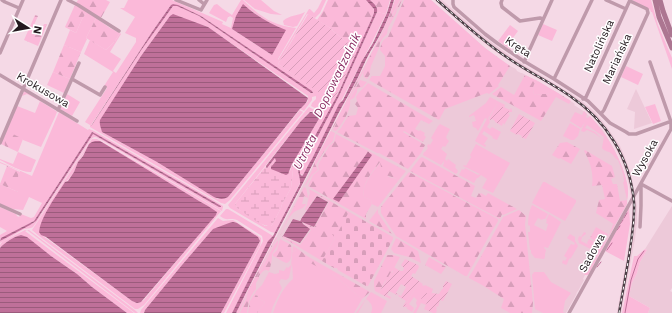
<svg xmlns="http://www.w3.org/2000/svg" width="672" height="313" font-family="'Work Sans',sans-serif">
<defs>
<pattern id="forest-firs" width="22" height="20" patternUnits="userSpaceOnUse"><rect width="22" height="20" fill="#fbb9d9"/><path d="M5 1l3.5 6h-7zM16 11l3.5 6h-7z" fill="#d79eba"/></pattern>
<pattern id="wetland-marsh" width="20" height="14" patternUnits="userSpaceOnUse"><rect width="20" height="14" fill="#fbb9d9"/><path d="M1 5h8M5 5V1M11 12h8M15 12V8" fill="none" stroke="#d79eba"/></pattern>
<pattern id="cemetery-stones" width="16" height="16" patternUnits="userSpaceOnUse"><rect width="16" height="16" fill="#fbb9d9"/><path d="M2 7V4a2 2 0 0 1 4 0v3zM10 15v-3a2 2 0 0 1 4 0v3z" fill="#d79eba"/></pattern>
<pattern id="garden-furrows" width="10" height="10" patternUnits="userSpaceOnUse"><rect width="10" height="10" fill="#fbb9d9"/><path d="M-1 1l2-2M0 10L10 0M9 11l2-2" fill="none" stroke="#d79eba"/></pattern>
<pattern id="water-rules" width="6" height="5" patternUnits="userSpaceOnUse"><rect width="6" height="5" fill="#bf7099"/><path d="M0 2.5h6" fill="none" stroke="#9b5b7c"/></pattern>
</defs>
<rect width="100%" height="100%" fill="#f5d9e6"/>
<path fill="#edc9d9" d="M395,0H431L485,48L505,63L516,69L517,71L521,73H522L558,93L575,104L574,105L585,112L603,130L614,149L622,167L627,183L628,191L627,204L588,275H585L583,279L584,280L578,291L577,292L576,295L566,313H237L388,20Z
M436,0H442L478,32L506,53L522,64L571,94L583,102L595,112L607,127L620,146L624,155L631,174L635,194L637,206V222L635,239L621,313H617L630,238L632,222V201L627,176L622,161L615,147L607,133L597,121L580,106L581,104L560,91L520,67L491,48L470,31Z
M636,89L652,123L634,129L635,112L627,109Z
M672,206V288L670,291L672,292V313H648L650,308L629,296L632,283L637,273L640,262L647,250L645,249Z"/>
<path fill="#fbb9d9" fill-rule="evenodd" d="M128,0H172L223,22L222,24L231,28L233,18L230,16L229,17H228L226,22L209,13L214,5L217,4L223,9L232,15L241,0H243C261,17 272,25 296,28L278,59V60L309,9H310L314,13L318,8L322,0H326L320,13L315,18L307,14L278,64L333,101L357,50L358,51L329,112L299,165C296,172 301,177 300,183L275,233L271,232L230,208L228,205L308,108L309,107L323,115V112L311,106L312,103L316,99V96L312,97V100L304,111L300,109L308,101V96L206,26L170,16L141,56L100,121L102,132L157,162L218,199L228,197L299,111V110L303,112L230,200L225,204L221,203L90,127V125L85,122L107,88L104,86L113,72L84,54L90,40L106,50L115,41L120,33L121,34L110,52L121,59L113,71L116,73L136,42V38L125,33L135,17L120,8H124ZM173,4L177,5L201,16L313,92L311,93L199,16L177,6H173L142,49L92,125H91L152,32L171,5ZM243,5L263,19L275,26L272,55L232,29ZM311,111L319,115L320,117L294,160L291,188L282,204L281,208L272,225L271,226H265L237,208L235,204L301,121L308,113Z
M244,0H261L274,11L282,15L271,14L255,9Z
M632,0H651L658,25L672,58V69L652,12H651L650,9L649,10Z
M87,12L96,18L86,38L87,39L81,52L64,45L70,30L76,33L82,19Z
M305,12L297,26L293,27L284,25L283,21C289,15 298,16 305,12Z
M377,12L386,14L371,44L339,105L312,159L310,162L308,167L306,166L307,168L303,175L300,174V166L317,138L339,96Z
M543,24L557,30L552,41L538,35Z
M510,25L518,31L507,46L511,49V50L498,41Z
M626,66L643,74L638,85L621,77Z
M53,72L70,79L64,93L47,85Z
M538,81L553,90C549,96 542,93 536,95L534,94C532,89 533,83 538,81Z
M24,91L40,100V101L56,111L57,112L55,117L41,147L23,140V139L6,138L5,144V146L1,144L17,106L35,113L40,101L27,94L22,96L20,101V100Z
M67,94L80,102L72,116L60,109Z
M490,97L505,105L504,107L510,110L511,108L512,110V112H510L508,114L510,115L504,125L497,104L488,119L490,120L489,121L490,122L487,127L490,129L492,127L501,132L497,140L492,138L493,137L484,131L482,134L488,138L484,144L486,145L485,147L475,141L487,119L485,118L478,131L476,128L473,127L472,122L476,121L474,115L469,117V116L486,103Z
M655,104L661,121L653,124L645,107Z
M584,111L587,114L586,117L588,118L590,116C606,133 618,153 625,175C626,180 628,185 628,190C628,193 628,197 627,200L623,182H624C624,174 621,168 618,160C615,159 615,157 612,154C609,151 605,152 602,148L604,137L587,125L585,128L595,132L601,138L594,133L587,130L584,132L581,131L585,122L581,128L570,121L575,112L582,115Z
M59,112L88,130L89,129L94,131L215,201L223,206V207L222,211L112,146L96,137H94L91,139L40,217L33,227L31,228L24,229L0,243V241L3,239L35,222L42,213L93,134L219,207L221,206L92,132L36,218L34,221L0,239V235L7,231L0,227V207L16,214L17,216L19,217L21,214L31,218L34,217L42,203L29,197L23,210L13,209L0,204V184L18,192V176L20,171L0,163V162L32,176Z
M570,123L580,129L578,136L574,140H571L563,136Z
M440,124L450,129L446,137L447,139L449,141L445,147L443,146L441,149L447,154L445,159L447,161L448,159L456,165L455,167L458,171L457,173L456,174L443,166L444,162V161L441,165L423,155L424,152H425L428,148L427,147L428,144L430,145L433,140L431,138L438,126Z
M92,139H97L221,211L159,287L144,305L138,309H135L39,236L32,230ZM98,141L199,201L208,206L217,213L143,301L135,302L132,301L43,236L39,230L46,214L65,182L68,180L74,172L78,162L86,150Z
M476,144L510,163L493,193L482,188L487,179L481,175L478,178H477L474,183L459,175L462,169L464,170L465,168L478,175L480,174L463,166L464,165L466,166L471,157L470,155Z
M18,152L36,160L31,172C23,173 8,164 0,160V159L13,164Z
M381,161V167L389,177L397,179L398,181L378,207L372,204L371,200L364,197C361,184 374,171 381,161Z
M543,182H545L576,200V202L565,221L532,203Z
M532,205L548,214L545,219H543L542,220L538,218L534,225L546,231L548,224L546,223L547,221L546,220L549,214L561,222L548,248L544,247V248L546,250L545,254V257L544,259L535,258L531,253V250H530L528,232H530V226L528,225C528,218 529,211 532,205Z
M629,207L630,224L624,261L605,251Z
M226,209H228L273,236L268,242L232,313H226L263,241L262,236L237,220C229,217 227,222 220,216Z
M218,218L223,221L233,220L257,235L261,238V241L260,246L224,313H221L260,241L213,229L182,265L145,310L144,313H140L141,310Z
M613,224L615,225L588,275H585L583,273H582L583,271L587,272L589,270L598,253L579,243L578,239L579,236L581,237L584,232L586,233V234L582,237L581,241L589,245L587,243L589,239L596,243L593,249H595L594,248L597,243L600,245V247L595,249C604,248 611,232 613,224Z
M25,230H29L136,311L138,313H135L27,230L25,231L134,313H127L92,287L77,274L21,235C15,236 4,243 0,248V245L2,242Z
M570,234L575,237V241L578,246L571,258L569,259L567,264L566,265L562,263L563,260L565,261L567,258L564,256L571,244L574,245L575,243L567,238Z
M293,246L298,249L293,252L335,276L362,299L354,313H273C277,301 283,287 293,279L292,263L289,278L286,280L281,279L279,282L282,288L273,306L271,313H257L265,302L257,298L258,296L255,295L256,291L262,285L269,272L275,274L279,273V270L284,271L286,268V267L288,268L291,265Z
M645,249L647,250L640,262L637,273L632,283L629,296L650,308L648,313H622L634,256H637Z
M534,272H544L551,282L560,287L562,288L571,293L565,301L563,312L565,313H543L535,309L532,275Z
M419,282L423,284L422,285L424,286L425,285L433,289L431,295L422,299L428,300L426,305L421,303L416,313H413L417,306L416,303L417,300L414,297L409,304L414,308L412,312L406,308L408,307H404Z
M371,292L387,301L381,313H371C374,306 371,303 366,299L358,313H356Z"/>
<path fill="url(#forest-firs)" d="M78,0H106L110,2L101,18L76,3Z
M328,0H366C370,4 375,7 374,13L358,51L333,31L332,29L317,20L323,11Z
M370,0H390L386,14L377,12V7Z
M395,0H400L373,53L401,0H402L399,7L397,9L396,13L388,28L387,34L383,38L380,43L379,48L371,66L370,71V74L367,79L364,77L363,73L369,60L343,111L360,80L367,82L362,88L361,87L357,89V92L354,98L350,100C352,108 342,125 336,131L333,130L339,118L331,131L335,133L333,141L328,146L321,156L316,165L318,170L312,175L306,185H305L312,170L315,161L381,35L390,14Z
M404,0H431L485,48L510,66L498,85L499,86L489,94L487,93L484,94L445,109L439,120L369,80L372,76H380L385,66V56L380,50C381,44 382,40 388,37Z
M75,5H76L87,12L82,19L76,33L65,27L74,7Z
M35,15L38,16L33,27L34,29C39,32 42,29 44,24H47L38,46L24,40Z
M96,18L110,28L120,33L115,41L106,50L86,38Z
M64,45L81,52L70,79L53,72Z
M525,75L538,81C533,83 532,89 534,94L536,95C542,93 549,96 553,90L571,101L569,104L556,97L541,121L492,94L501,87L514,95Z
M368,83L433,121L429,124L421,120L415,129L419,131L420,130L425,133L424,135L426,137L423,142L404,131L403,132L425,145L421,153L408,169L379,153H377L337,132L341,128L348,116L356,115L358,108L355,104L357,101L356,97C359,91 364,88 368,83Z
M11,133L23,139L18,152L5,146C4,142 6,135 11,133Z
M336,134L406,171L398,181L397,179C383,173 383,178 380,162C373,171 361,184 364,197L371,200L372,204L366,214V219L308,186L313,175L319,170L318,166L319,163L329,146L334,142Z
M567,142L580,149L571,164L560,158L559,159L552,155L560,143Z
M585,150L612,166L615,177L611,179L613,184H617L620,201L627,200V204L615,225L596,213L599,200L605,199L602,185L592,186C594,174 590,161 584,151Z
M422,157L475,186L471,196L476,198L479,193L480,194L481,193L486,196L488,193L517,209L503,215L502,214L500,219L410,171L420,158Z
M7,166L20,172L18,176L20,184L18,192L0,184Z
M409,172L498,219V221L489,236L467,276H465L396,236L381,213V207Z
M304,187L306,188L308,197V198L304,196L302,204H306C303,210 297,209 293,213C287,219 284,229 280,236L286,222Z
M309,189L349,212L338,233L333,234L335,238L322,261L282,237V236L300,245L311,230L302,222H304L314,228L329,202L317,195L306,211L305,209L307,205L309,195L310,194Z
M378,209V213L392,234L369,221Z
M519,210L526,216L525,224L533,303L532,313H510L501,308L504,299L482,285L469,278V277L474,269L503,217Z
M596,227L608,234L604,241L601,244H600L590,238Z
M276,237L277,238L272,246L255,281L274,245L278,240C279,247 274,249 272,255C272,261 271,265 269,271C264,268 262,273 259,276V278L256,283V289C250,296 248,303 247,313H240L246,299L248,291L239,313H236Z
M396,238L418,251L421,263L409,257L394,253L391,249Z
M280,239L291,245C292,251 293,260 287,263C282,262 278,258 273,256V254L277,250Z
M298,249L307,256L370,292L362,299L335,276L293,254V252Z
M387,255H393L400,257L388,279L385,281L379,293L375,291L374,286V281Z
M429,257L446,267L441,274L425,265Z
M256,291L255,295L258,296L257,298L265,302L257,313H248L250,301Z"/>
<path fill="url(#wetland-marsh)" d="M275,158H276V161L272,166L290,171L294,160L291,188L282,204L281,208L272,225L271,226C261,227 245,213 237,208L235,204L266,166L265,167L267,168Z"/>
<path fill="url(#cemetery-stones)" d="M349,212L393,237V239L368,286H366L338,270L337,268H334L322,261L335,238L332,234L333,233H334L338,232Z"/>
<path fill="url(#garden-furrows)" d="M308,14L332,29L333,31L357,50L333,102L278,64Z
M497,104L509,111L503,123L502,126L495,122V121L492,119L491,120L489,119Z
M519,114L535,123L526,139L521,137L522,136L518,134L517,135L510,131Z
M405,259L418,265L419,267L415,274L413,273L411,276L422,283L419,282L404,307L403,306L406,301L398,296L399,295L401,296L406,287L401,284L396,293L398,294L397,295L389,291L387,295L391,297L390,299L379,293L391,272L392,273L393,271L392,270L394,267L400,271H403L404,268L401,265Z
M446,281L452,284L443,301L440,300L438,307L436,306V307L437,308L436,310H437L436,313H433L424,309L428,300L421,299L426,293L430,295L432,293L439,294L442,289H443V286Z"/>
<path fill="url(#water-rules)" d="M366,0H370C374,4 378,6 377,12L339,96L317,138L300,166V174L302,176L303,175L310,162L312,159L339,104L343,100L362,61L373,43L387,13L391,0H394C389,19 380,36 370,52C364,63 360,74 354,85C349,95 343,104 338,114C305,181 269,246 236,313H232L268,241L273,236L300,184C301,177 296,172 299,165L338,94L372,18L374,13V9Z
M173,4L178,5L201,16L312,91L313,93H311L199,16L177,6H173L142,49L92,125L91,126L152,32L171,5Z
M243,4C256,16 270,24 286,30L272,55L232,29L236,16Z
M173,14L208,27L308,98C307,103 303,106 299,110C276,139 252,168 228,197C223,200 219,199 214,197L157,162L102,132C101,128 99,124 100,120L141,56L170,16Z
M310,112H312L319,115L320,117L292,164L288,174L286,175L271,169V167L276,161L275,158L267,168L266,167V166L301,121Z
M92,132L96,134L221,206V207H219L93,134L36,221L30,225L0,241L1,238L34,221L36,218Z
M95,141H100L199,201L208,206L217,212L216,215L141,302L137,303L132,301L46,237L41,235L39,232C41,216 57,195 65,182L68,181L74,172L78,162L83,156L89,144L92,142Z
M368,152L372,155L339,202L333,199Z
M317,196L328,202L314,227L302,222L303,224L310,229L300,243L283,236L293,219L300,221L301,220V219Z
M233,222L237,223L258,237L260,241L221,313H144L145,310L182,265L213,229L229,223Z
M21,235L27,237L51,256L77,274L92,287L127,313H0V248C4,243 15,236 21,235Z"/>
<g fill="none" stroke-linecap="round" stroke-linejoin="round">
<path stroke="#bf7099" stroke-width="1" d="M624,218L627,213
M620,224L623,220
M617,230L620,226
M607,250L612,243
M597,267L601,262
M625,313L631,280L638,259L644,251"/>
<path stroke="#bf9aab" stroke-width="3.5" d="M2,0L5,2L19,8
M68,0L78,5L119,31
M176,0L201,10L207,0
M199,0L204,4
M453,0V4L454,7L485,34L497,43L522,60L554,79L588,101L610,123L626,132L629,134H636L672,121
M502,0L501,3L502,7L520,21L540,18L543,19
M606,0L626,9
M0,53L23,0
M524,62L552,0
M0,75L77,121
M72,79L100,95L105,87
M554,79L592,0
M583,99L586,97L630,0
M58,110L79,63
M601,114L604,110L648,13L647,9L630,1
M0,143L61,0
M641,184L672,201
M0,205L20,214
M640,227L641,206V185
M569,313L671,129V122L650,62"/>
<path stroke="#ac7691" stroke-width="5" d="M655,0L659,17L672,48
M660,0L663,11L672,35"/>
<defs>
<path id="rail" d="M437,0C460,20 482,41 508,58C528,72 550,82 570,96C606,120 630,158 634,202C635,222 631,242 628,262C625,279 622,296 619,313"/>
</defs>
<use href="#rail" stroke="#4b3e45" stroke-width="2.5"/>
<use href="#rail" stroke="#fff" stroke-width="1" stroke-dasharray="3" stroke-linecap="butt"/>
</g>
<g text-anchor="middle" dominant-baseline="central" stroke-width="3" stroke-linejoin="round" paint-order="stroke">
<g font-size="11" fill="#23191e" stroke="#fff">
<text transform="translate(599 46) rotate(-65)">Natolińska</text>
<text transform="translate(518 47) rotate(33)">Kręta</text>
<text transform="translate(617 59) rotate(-65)">Mariańska</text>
<text transform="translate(43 90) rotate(30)">Krokusowa</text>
<text transform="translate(645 158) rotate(-61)">Wysoka</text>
<text transform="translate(592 253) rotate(-61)">Sadowa</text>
</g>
<g font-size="12" font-style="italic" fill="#8b2c63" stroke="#fff">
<text transform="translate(337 75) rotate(-64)">Doprowadzalnik</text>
<text transform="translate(305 152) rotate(-63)">Utrata</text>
</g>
</g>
<g transform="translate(28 28) rotate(101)" stroke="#ffffff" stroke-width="3" paint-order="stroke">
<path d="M0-3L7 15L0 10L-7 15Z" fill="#23191e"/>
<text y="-6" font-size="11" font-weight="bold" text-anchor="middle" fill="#23191e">N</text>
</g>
</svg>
